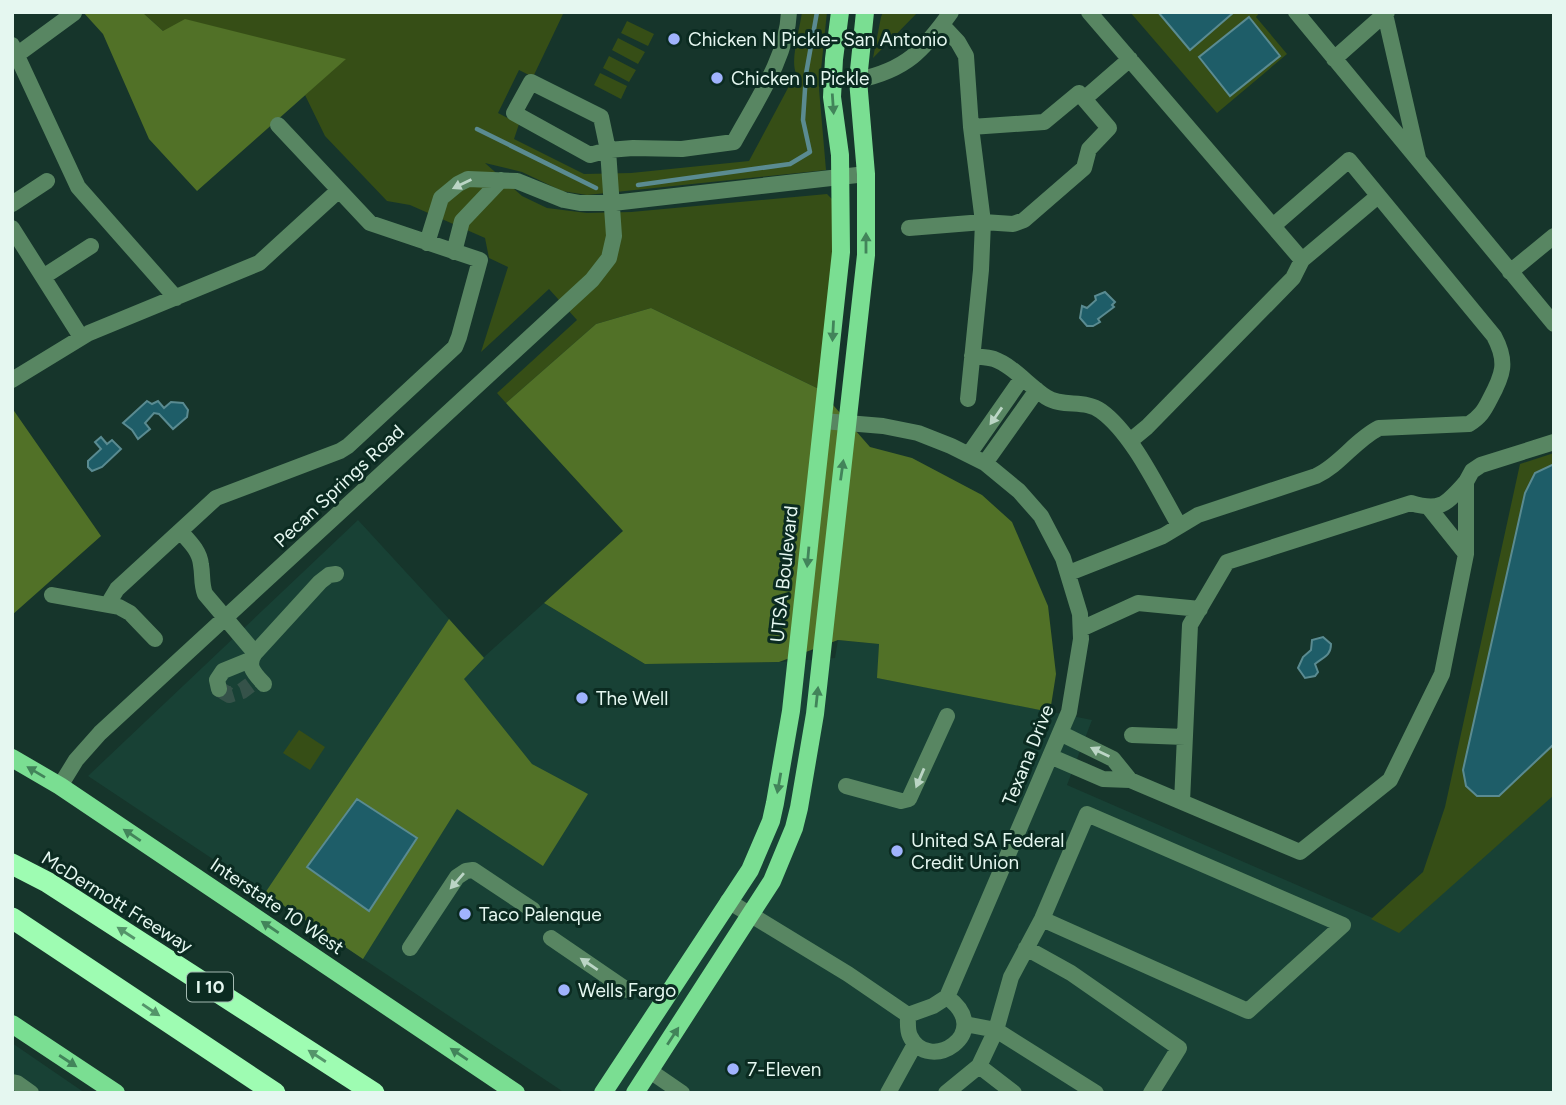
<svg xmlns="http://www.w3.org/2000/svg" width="1566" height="1105" font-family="Figtree,sans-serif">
<rect width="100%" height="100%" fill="#16352b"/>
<path fill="#184135" d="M358,520L484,657L544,603L645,664L779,662L835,658L838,640L879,644L878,678L1092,720L1067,785L1391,926L1554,781V1093H565L88,776Z
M12,1043L85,1093H12Z"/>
<path fill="#364e16" d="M142,12H564L533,77L519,70L498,113L519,124L514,139L584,174L631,173L749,161L796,73C790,61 800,28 802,12H827L819,89L826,170L587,195L562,191L522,172L485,163L522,196L547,208L587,213L631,212L827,194L832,199V264L819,389L651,308L596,324L506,403L497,393L577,320L549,289L481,352L508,267L489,258L485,238L410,205L387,201L325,136L305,95L345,59L163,31Z
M883,12H918L873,58L881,17Z
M1130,12H1260L1256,17L1287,54L1217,113Z
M627,21L654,34L648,46L621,33Z
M618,38L645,52L638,64L612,50Z
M609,56L636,70L629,82L603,68Z
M600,73L627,86L621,99L594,85Z
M1554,453V795L1399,933L1371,919L1423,872L1445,807L1520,464Z
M299,730L325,747L310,770L283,753Z"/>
<path fill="#517127" d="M83,12H142L163,31L185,19L346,59L197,191L149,139L103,34Z
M651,308L819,389L870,447L912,458L982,495L1012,522L1048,606L1056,674L1050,712L877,678L879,644L838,640L779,662L645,664L544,603L623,531L506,403L596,324Z
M12,408L101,536L12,615Z
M449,619L484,658L464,679L532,764L588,794L543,866L457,809L363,959L265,893Z"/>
<path fill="#1e5d68" stroke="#5a8b91" stroke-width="2" d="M1158,12H1232L1233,13L1190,50Z
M1249,17L1280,56L1230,96L1199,57Z
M1105,292L1115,302L1112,305L1114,307L1098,319L1100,322L1093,326H1087L1080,318L1082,306L1087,308L1096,300L1095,296Z
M147,401L152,404L158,401L164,408L171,402L183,403L188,410L187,417L173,429L159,414L154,413L145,423L150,429L138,439L132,430L123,423Z
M101,437L107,444L112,440L121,449L102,467L92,471L88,467V461L101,449L95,442Z
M1554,464V744L1499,796H1477L1466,786L1463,770L1525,493L1535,473Z
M1323,637L1331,644C1331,656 1323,657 1315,664L1318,672L1315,676L1305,678L1298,668L1303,657L1311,650L1312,640Z
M357,799L417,838L369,911L307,867Z"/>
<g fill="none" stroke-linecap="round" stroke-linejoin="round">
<path stroke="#5a8b91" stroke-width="4.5" d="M477,129L596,188
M638,185L790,164L810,152L803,120L806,74L817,12"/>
<path stroke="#355249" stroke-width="16" stroke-dasharray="16 8" stroke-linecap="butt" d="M219,689L229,695L242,691L250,685"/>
<path stroke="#588662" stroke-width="16" d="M1089,12L1302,260
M1296,12L1554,324
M1385,14L1418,158
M942,25L958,42L966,56L971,127L983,222L981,270L968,399
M12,45L78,187L176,298
M18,54L74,13
M1334,59L1387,12
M858,80C906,70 923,51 951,12
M531,82L601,117L608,150L590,155L514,113Z
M1084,99L1130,59
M12,204L47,181
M12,228L81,337
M909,228L983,222L1013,224L1024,220L1084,168L1089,149L1109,128L1079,93L1044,122L971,127
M427,243L441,198L458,184L468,179L517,181L564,200L580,203H613L866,174
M454,252L462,221L501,180
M1510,272L1554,236
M43,277L91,246
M972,356C979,357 987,357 994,359C1013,366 1028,385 1046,397C1063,408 1085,399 1101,411C1133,434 1159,491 1179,525
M12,380L89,333L259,263L339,190
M823,421L883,426L918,433L951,446L985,463L1019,491L1041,516L1063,558L1080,614L1081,639L1069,712L947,997C996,1033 928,1075 910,1036C907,1030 908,1022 908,1015
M1130,441L1147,427L1293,278L1302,260L1378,196
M969,454L1022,378
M985,463L1037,390
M1430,509L1466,554
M180,531C189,541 200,551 201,565C203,576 201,583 205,594L255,653L320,582L329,575L336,574
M1069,573L1163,536L1198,515L1316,476C1340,465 1355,440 1379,428L1469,424C1480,417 1484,411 1490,399C1503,375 1508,362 1494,336L1349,160L1273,226
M52,595L119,607L130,613L155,639
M108,604L117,589L216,498L340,451L348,446L455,347L459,337L480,260L370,223L278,125
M1081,629L1138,603L1200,609
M255,653C246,666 254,673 264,684
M219,689L217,680L223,671L250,660
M1062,734L1113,759L1130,780
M1132,735L1185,737
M1052,757L1103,779L1130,780L1300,852L1390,780L1442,674L1466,554V482L1472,471L1481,465L1554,442
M60,786L76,760L100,733L592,280L609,258L614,236L608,150L633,148L682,149L734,142C755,103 787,58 789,12
M846,786L901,801L909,799L947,716
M1182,802L1190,625L1227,562L1411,503C1441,512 1446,504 1466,482
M728,901L848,974L908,1015L933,1006L947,997
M551,938L627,990
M410,948L457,877L466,871L473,870L533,910
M1026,948L1071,973L1179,1048L1151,1093
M965,1024L996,1030L1096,1093
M979,1066L1014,1093
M650,1071L682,1093
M12,1082L17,1083L31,1093
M888,1093L915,1044
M946,1093L979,1066L996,1030L1011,977L1042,919L1087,814L1343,925L1248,1011L1042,919"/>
<path stroke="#7ade92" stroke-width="18" d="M12,758L60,786L516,1093
M12,1024L116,1093
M603,1093L750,870L771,821L775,803L791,711L841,252L840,155L832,97L834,59L840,12
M635,1093L772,881L794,828L799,808L815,714L866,255V174L858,80L865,12"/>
<path stroke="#9efcb2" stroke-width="21" d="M12,864L47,882L374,1093
M12,918L275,1093"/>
</g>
<defs><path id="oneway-solid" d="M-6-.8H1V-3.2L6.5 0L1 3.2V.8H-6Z" transform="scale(1.75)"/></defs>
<g fill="#42845a">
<use href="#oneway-solid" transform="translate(833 104) rotate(86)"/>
<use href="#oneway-solid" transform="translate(866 243) rotate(-90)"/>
<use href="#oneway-solid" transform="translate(833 331) rotate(93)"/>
<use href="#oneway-solid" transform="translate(842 470) rotate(-82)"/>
<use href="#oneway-solid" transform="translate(808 557) rotate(95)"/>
<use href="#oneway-solid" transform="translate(817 697) rotate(-84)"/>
<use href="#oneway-solid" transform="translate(36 772) rotate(-149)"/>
<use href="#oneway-solid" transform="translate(779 783) rotate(100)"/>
<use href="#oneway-solid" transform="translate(132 835) rotate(-146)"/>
<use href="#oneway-solid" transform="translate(270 927) rotate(-146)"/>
<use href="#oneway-solid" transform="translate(673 1036) rotate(-57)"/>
<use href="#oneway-solid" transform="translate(459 1054) rotate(-146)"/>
<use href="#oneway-solid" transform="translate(68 1061) rotate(33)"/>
</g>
<g fill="#bbd5c5">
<use href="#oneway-solid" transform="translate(462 184) rotate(154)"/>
<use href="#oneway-solid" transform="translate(996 416) rotate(125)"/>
<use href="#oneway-solid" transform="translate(1100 752) rotate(-154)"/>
<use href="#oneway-solid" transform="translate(920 778) rotate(113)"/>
<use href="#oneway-solid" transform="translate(457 881) rotate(131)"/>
<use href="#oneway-solid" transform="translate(589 964) rotate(-146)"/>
</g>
<g fill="#54946a">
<use href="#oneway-solid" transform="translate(126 933) rotate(-147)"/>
<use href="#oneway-solid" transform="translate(151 1010) rotate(34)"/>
<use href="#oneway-solid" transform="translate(317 1056) rotate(-147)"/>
</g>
<g fill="#a0b3fd" stroke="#0b2b21" stroke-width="2.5">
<circle cx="674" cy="39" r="7"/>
<circle cx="717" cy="78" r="7"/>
<circle cx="582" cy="698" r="7"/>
<circle cx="897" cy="851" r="7"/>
<circle cx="465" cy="914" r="7"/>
<circle cx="564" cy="990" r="7"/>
<circle cx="733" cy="1069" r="7"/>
</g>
<g text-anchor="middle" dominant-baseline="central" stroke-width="6" stroke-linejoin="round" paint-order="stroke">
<rect fill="#0b2b21" stroke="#a4bab2" stroke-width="2" x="187" y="972.5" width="46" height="29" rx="5"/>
<g font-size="18" font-weight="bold" fill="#e5f7f0">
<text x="210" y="987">I 10</text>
</g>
<g font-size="19" fill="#e5f7f0" stroke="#0b2b21" text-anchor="start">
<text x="688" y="39">Chicken N Pickle- San Antonio</text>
<text x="731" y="78">Chicken n Pickle</text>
<text x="596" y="698">The Well</text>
<text x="911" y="840">United SA Federal<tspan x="911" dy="22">Credit Union</tspan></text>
<text x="479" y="914">Taco Palenque</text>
<text x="578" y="990">Wells Fargo</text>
<text x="747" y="1069">7-Eleven</text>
</g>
<g font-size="19" fill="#e5f7f0" stroke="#0b2b21">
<text transform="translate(339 486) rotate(-43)">Pecan Springs Road</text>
<text transform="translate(784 574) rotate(-84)">UTSA Boulevard</text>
<text transform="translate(1028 755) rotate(-68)">Texana Drive</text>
<text transform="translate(117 902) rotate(32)">McDermott Freeway</text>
<text transform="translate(277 906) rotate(34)">Interstate 10 West</text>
</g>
</g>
<rect width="1566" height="1105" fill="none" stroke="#e5f7f0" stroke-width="28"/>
</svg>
